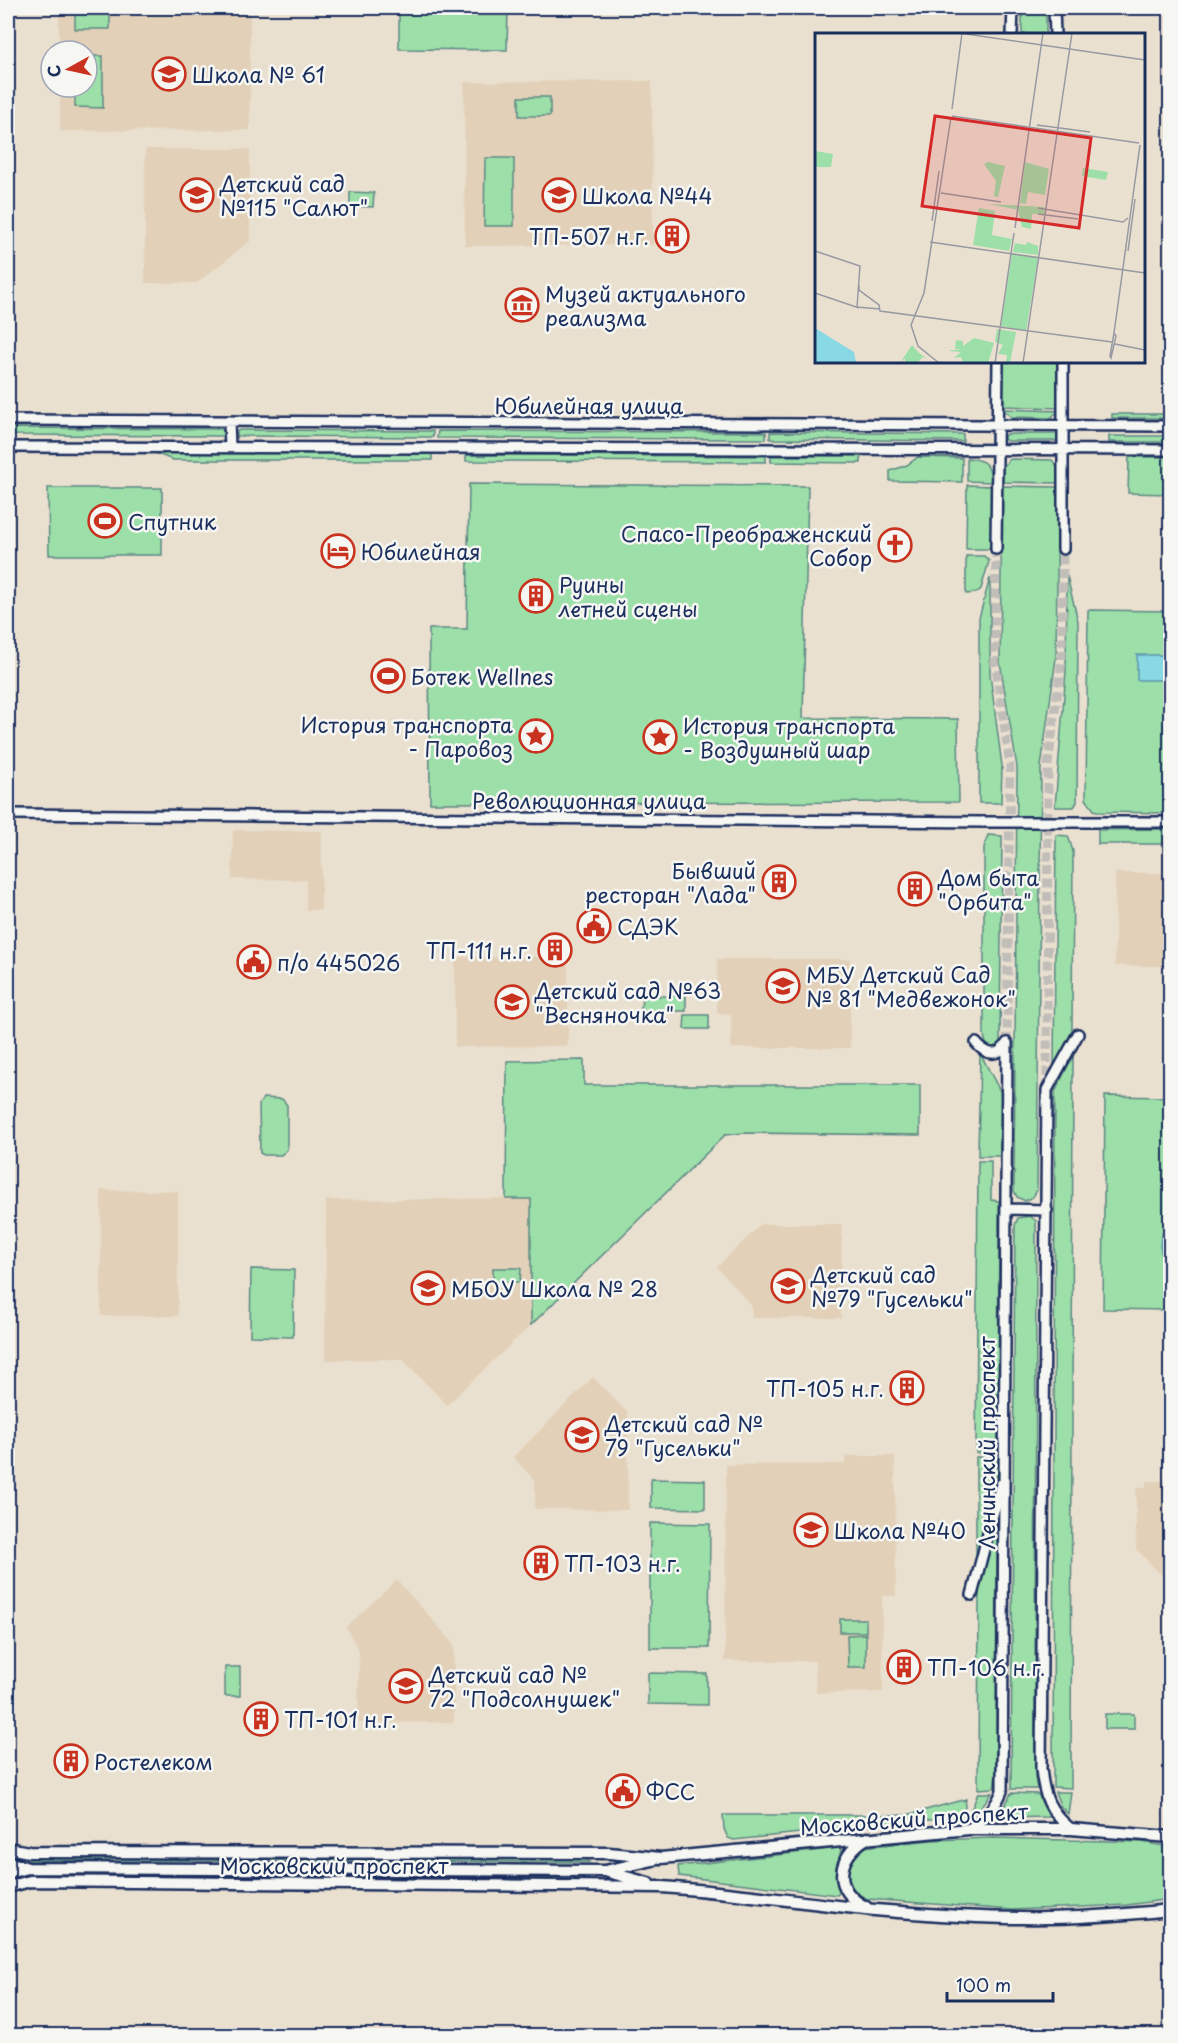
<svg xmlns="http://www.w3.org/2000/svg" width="1178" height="2043" font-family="'Playpen Sans',sans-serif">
<rect width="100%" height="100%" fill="#eae0d0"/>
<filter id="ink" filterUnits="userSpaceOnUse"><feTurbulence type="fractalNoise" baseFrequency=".0167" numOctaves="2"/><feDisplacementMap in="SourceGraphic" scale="12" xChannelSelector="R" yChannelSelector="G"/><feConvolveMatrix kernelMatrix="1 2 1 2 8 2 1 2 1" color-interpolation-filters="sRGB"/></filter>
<g filter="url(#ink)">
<path fill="#e2d1b8" d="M59,8H250V130L60,131V87H87V51H59Z
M652,81L653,245L465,246L464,82Z
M145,149H250V241L197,283H145Z
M233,830L322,831L321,910H306V880L232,879Z
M1115,873H1170V966H1115Z
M455,957H568V1046L455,1047Z
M717,959H850V1048H731V1014L717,1013Z
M101,1190L178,1191V1316H101Z
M531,1198V1325L447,1405L402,1359L325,1360L326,1200Z
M761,1224H842L841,1318H752L751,1305L717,1267Z
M593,1377L628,1413V1510L535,1509V1481L513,1457Z
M845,1456H895L896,1596H882L883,1692L816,1693L815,1661H725L726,1465L845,1464Z
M1146,1481H1170V1584L1136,1549V1488H1146Z
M397,1580L454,1644V1722L358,1723L359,1651L346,1627Z"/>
<path fill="#9ddfa8" stroke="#5c8783" stroke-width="1.5" d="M75,8H110V29H75Z
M399,8H508L507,50L399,49Z
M1022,8H1046V34H1022Z
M87,56H103V108L75,107V87H87Z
M519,97H550V116H519Z
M485,158H514V226H484Z
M350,192L374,193L373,207L350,206Z
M1003,362H1059V408L1003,406Z
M1003,409L1059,411L1050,418L1011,417Z
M1112,414H1170V418H1112Z
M8,428L222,429L224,433L222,436L8,435Z
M239,430L433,431V437L238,436L236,433Z
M438,431L766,432V439L437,438Z
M770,432L963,434V441L770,439Z
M1006,434H1055L1059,437L1056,441H1007L1003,438Z
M1109,436H1170V442H1109Z
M152,452L432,454V460H173Z
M466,455L766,456V462L466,461Z
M771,456H861V463L771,462Z
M918,457L962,458V482L890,481V471L907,465Z
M1129,457H1170V494L1128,493Z
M967,458C984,459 991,465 991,482L967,481Z
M1010,459L1052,460L1058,467V483L1002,482L1003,467Z
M469,484L808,486L803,718L958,719L959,802L430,803L429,629H467Z
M967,485L991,486V546L988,549H966Z
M1002,486L1058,487L1056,658L1041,767L1037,1190L1033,1197L1025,1201L1017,1197L1014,1191L1017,767L1000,662Z
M48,488H162V555H49Z
M966,556H984L989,561L981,589L976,593L966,594Z
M1067,576L1078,621L1077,802L1074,807H1055L1066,671Z
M990,578V674L1002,766L1001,803H979V618Z
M1088,610L1170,611V813L1100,812L1094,810L1086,799Z
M1170,829V844H1098V830Z
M988,835L1002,836L1000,1040L997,1047L989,1048L985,1041L984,1034V847Z
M1056,835L1068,836L1073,851L1072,1031L1054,1066Z
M642,996H686V1011H641Z
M685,1015H709V1029H684Z
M980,1053L1001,1093L1000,1156H978Z
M1073,1055L1071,1788L1053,1787L1055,1092Z
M584,1060V1085H920V1135L744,1133L725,1135L531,1325V1199H506L507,1061Z
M1105,1096L1170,1097V1310L1103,1309Z
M263,1098L282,1099L287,1105V1150L281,1155H264L260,1153L259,1105Z
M978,1161H991V1200L999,1201L998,1453H976Z
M1030,1216L1036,1221L1035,1778L1037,1789H1011L1015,1225L1018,1218Z
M493,1268H521L520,1282H493Z
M251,1269L294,1270L293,1337L250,1336Z
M976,1457L998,1458V1471L976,1559Z
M651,1479L705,1480V1509L651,1508Z
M997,1506L996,1774L994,1788L978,1789L979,1584Z
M650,1523L710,1524L709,1648H650Z
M840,1619H866V1632H840Z
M866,1634V1667H848L847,1635Z
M225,1667H240V1696H225Z
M648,1673L707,1674V1705L648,1704Z
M1105,1714H1134V1729H1105Z
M1055,1792H1071L1068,1814L1061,1807Z
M978,1793H992L978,1811L964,1819L973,1806Z
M1011,1793L1038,1794L1049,1817L994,1818L1004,1808Z
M966,1799L964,1812L957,1818L904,1822L734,1840L728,1838L724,1829L723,1815H907Z
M994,1838L1142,1842L1170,1847V1899L1127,1905L1012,1910L868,1899C842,1890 841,1859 864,1847L932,1840Z
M839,1848L841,1850L836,1870L840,1892L837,1895L679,1876L678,1866Z
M22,1856H113V1860L22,1861L20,1857Z
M117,1856L587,1859L589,1862L116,1860Z
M117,1875L588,1878L590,1881L117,1879Z"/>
<path fill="#88d9e3" stroke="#5c95ae" stroke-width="1.5" d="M1137,655H1169V680H1137Z
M1168,1226H1170V1269C1160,1256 1155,1239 1168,1226Z"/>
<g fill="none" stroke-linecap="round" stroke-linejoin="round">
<path stroke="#c1bdb9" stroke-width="9" stroke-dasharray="9 4.5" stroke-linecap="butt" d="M996,549L995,661L1010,765L1007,1043
M1047,1090L1048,765L1062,659L1063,549"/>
<defs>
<path id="secondary" d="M1054,8L1055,34
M1012,34L1013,8
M8,420L1170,426
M229,421L230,447
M8,447L1170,450
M996,549L998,362
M1063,549V362
M8,814L984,822
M1069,822H1170
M976,1043C986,1055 998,1058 1007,1043
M1006,1209L1047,1210
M972,1595L1001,1484
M969,1829C985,1818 995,1809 1002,1791L1007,1043
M1071,1829C1049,1811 1044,1797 1041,1769L1047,1090L1078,1034"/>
<path id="primary" d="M8,1848L29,1852L609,1853L661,1858L969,1829H1071L1170,1837
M8,1862L28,1868
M608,1872L648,1883
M8,1873L28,1868L605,1871L653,1860
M8,1887L30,1881L662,1887C733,1892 803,1903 875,1910C923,1914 972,1918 1020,1918C1070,1919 1121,1915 1170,1910
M866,1907C832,1890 836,1857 867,1838"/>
</defs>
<use href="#secondary" stroke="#1b2f5e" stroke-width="14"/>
<use href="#primary" stroke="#1b2f5e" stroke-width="15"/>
<use href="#secondary" stroke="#f6f6f2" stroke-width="9"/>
<use href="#primary" stroke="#f6f6f2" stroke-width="10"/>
<defs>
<path id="secondary-bridge" d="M984,822H1069"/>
</defs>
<use href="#secondary-bridge" stroke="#1b2f5e" stroke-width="14" stroke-linecap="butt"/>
<use href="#secondary-bridge" stroke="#f6f6f2" stroke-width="9"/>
</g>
</g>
<defs>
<symbol id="school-ring" viewBox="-11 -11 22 22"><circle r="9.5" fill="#f6f6f2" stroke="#c8321e" stroke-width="1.5"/><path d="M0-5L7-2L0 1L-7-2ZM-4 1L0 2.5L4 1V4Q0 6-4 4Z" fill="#c8321e"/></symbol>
<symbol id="building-ring" viewBox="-11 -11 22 22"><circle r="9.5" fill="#f6f6f2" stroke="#c8321e" stroke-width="1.5"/><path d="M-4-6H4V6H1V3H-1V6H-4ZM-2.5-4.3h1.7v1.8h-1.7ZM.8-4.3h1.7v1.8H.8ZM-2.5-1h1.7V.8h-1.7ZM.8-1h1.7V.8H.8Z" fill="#c8321e"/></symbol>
<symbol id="museum-ring" viewBox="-11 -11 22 22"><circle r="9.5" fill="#f6f6f2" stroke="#c8321e" stroke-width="1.5"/><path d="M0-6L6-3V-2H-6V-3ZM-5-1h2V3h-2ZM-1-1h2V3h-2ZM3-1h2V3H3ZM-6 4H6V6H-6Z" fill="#c8321e"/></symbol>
<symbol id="stadium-ring" viewBox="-11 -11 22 22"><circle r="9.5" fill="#f6f6f2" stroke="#c8321e" stroke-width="1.5"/><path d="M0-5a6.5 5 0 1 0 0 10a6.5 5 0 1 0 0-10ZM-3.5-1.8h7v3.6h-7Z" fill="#c8321e"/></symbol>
<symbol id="church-ring" viewBox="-11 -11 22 22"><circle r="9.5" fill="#f6f6f2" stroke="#c8321e" stroke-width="1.5"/><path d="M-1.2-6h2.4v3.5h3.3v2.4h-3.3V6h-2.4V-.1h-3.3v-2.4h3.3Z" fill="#c8321e"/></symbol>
<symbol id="hotel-ring" viewBox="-11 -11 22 22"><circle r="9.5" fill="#f6f6f2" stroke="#c8321e" stroke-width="1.5"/><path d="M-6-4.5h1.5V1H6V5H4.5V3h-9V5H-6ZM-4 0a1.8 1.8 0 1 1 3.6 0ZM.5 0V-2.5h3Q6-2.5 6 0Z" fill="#c8321e"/></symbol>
<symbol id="sight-ring" viewBox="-11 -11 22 22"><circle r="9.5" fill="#f6f6f2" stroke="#c8321e" stroke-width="1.5"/><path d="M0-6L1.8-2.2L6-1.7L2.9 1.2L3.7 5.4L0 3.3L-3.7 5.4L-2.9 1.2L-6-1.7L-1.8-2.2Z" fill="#c8321e"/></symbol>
<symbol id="civic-ring" viewBox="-11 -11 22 22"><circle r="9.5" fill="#f6f6f2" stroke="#c8321e" stroke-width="1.5"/><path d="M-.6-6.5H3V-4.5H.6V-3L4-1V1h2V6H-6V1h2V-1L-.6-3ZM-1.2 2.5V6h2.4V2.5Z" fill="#c8321e"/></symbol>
</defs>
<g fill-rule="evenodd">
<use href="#school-ring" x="150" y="55" width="38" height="38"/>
<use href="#school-ring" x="178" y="176" width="38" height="38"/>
<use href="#school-ring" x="540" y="176" width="38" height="38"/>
<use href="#building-ring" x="653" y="217" width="38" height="38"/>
<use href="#museum-ring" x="503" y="286" width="38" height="38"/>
<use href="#stadium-ring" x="86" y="502" width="38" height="38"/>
<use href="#church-ring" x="876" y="526" width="38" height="38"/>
<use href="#hotel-ring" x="319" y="532" width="38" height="38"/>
<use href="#building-ring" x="517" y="577" width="38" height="38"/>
<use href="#stadium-ring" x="369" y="657" width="38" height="38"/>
<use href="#sight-ring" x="517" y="717" width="38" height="38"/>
<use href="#sight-ring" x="641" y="718" width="38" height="38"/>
<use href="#building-ring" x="760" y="863" width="38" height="38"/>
<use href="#building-ring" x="896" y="870" width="38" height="38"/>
<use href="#civic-ring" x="575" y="907" width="38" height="38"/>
<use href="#building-ring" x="536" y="931" width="38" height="38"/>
<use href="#civic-ring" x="235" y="943" width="38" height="38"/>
<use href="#school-ring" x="764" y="967" width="38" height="38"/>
<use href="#school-ring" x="493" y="983" width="38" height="38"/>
<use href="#school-ring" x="769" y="1267" width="38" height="38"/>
<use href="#school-ring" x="409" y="1269" width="38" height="38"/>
<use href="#building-ring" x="888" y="1369" width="38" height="38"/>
<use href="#school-ring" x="563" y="1416" width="38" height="38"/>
<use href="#school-ring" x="792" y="1511" width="38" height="38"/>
<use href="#building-ring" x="522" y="1544" width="38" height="38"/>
<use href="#building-ring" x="885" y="1648" width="38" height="38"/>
<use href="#school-ring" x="387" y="1667" width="38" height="38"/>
<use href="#building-ring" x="242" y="1700" width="38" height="38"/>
<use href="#building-ring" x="52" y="1742" width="38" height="38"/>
<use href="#civic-ring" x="604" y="1772" width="38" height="38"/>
</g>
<g text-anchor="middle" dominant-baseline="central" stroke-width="5" stroke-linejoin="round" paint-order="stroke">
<g font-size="21" fill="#1b2f5e" stroke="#f6f6f2" text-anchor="start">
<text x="192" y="74">Школа № 61</text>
<text x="220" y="183">Детский сад<tspan x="220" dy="24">№115 "Салют"</tspan></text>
<text x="582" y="195">Школа №44</text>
<text x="649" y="236" text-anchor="end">ТП-507 н.г.</text>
<text x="545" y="293">Музей актуального<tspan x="545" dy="24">реализма</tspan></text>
<text x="128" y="521">Спутник</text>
<text x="872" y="533" text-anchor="end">Спасо-Преображенский<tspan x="872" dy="24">Собор</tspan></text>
<text x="361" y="551">Юбилейная</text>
<text x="559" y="584">Руины<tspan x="559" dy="24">летней сцены</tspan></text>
<text x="411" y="676">Ботек Wellnes</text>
<text x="513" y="724" text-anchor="end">История транспорта<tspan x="513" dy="24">- Паровоз</tspan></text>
<text x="683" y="725">История транспорта<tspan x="683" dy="24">- Воздушный шар</tspan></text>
<text x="756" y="870" text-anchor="end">Бывший<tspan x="756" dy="24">ресторан "Лада"</tspan></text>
<text x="938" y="877">Дом быта<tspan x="938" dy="24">"Орбита"</tspan></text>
<text x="617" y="926">СДЭК</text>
<text x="532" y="950" text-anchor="end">ТП-111 н.г.</text>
<text x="277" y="962">п/о 445026</text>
<text x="806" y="974">МБУ Детский Сад<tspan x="806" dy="24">№ 81 "Медвежонок"</tspan></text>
<text x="535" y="990">Детский сад №63<tspan x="535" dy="24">"Весняночка"</tspan></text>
<text x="811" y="1274">Детский сад<tspan x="811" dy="24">№79 "Гусельки"</tspan></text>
<text x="451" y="1288">МБОУ Школа № 28</text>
<text x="884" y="1388" text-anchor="end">ТП-105 н.г.</text>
<text x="605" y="1423">Детский сад №<tspan x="605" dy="24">79 "Гусельки"</tspan></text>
<text x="834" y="1530">Школа №40</text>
<text x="564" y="1563">ТП-103 н.г.</text>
<text x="927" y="1667">ТП-106 н.г.</text>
<text x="429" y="1674">Детский сад №<tspan x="429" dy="24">72 "Подсолнушек"</tspan></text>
<text x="284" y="1719">ТП-101 н.г.</text>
<text x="94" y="1761">Ростелеком</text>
<text x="646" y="1791">ФСС</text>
</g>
<g font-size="21" fill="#1b2f5e" stroke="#f6f6f2">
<text x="589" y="405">Юбилейная улица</text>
<text x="589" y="800">Революционная улица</text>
<text transform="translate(986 1443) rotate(-90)">Ленинский проспект</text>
<text transform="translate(914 1818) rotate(-4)">Московский проспект</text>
<text x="334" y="1865">Московский проспект</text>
</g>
</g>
<g transform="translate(815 33)">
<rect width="330" height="330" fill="#eae0d0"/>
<path d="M0,118L18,121L16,134H0ZM173,129L190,133L183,164L179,163L181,148L169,131ZM210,129L234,136L230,162L213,159L211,171L205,170ZM268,135L293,139L291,147L267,143ZM173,171L229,174L230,181H217L216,196L207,194L203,177L214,179ZM164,175L180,178L177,202L197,206L194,218L158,212ZM212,209L223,213V222L198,219L200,210L211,212ZM197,220L223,224H219L223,226L211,298L186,293ZM182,296L201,299L195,330H191L192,322L183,321L188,312L180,309ZM159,305L179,310L173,330H148L146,324L139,325L146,319L135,318V317H147L140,316L141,307L148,308V313ZM97,312L103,319L113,327L108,324L102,330H90V325L85,330Z" fill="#9ddfa8"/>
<path d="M0,295L39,319L41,330H0Z" fill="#88d9e3"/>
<path fill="none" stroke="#9799a2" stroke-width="1.5" d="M144,0L330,27M137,76L147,0M137,83L324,110M222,92L275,99M126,160L186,169M223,175L308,189L313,185M223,181L263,186M117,188L124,138M200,195L228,0M115,209L330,240M0,218L45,233L42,274L65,276M313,218L320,166M44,252V257L64,272L65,278L297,309M0,260L44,275M299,300L325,112M299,300L301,303L296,325L295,323ZM300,311L330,317M124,330L103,313L96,292L109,260L136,84M180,330L199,200M208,330L257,0"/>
<path fill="#d62828" fill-opacity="0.15" stroke="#d62828" stroke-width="3" d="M120,83L276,105L264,195L107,173Z"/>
<rect width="330" height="330" fill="none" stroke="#1b2f5e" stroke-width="3"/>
</g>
<rect width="1178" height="2043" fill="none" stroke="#f6f6f2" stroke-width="30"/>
<rect x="15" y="15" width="1148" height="2013" fill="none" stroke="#1b2f5e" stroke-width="2" filter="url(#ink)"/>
<g transform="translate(69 69) rotate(262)"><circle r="28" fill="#f6f6f2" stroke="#9ea6b7" stroke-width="1.5"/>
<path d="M0-4.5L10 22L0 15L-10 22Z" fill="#c8321e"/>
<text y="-9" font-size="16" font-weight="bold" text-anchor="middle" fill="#1b2f5e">С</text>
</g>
<path d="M947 1992v9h106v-9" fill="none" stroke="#1b2f5e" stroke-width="3"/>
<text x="956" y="1992" font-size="18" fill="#1b2f5e" stroke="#f6f6f2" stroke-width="4.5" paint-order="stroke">100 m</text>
</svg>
